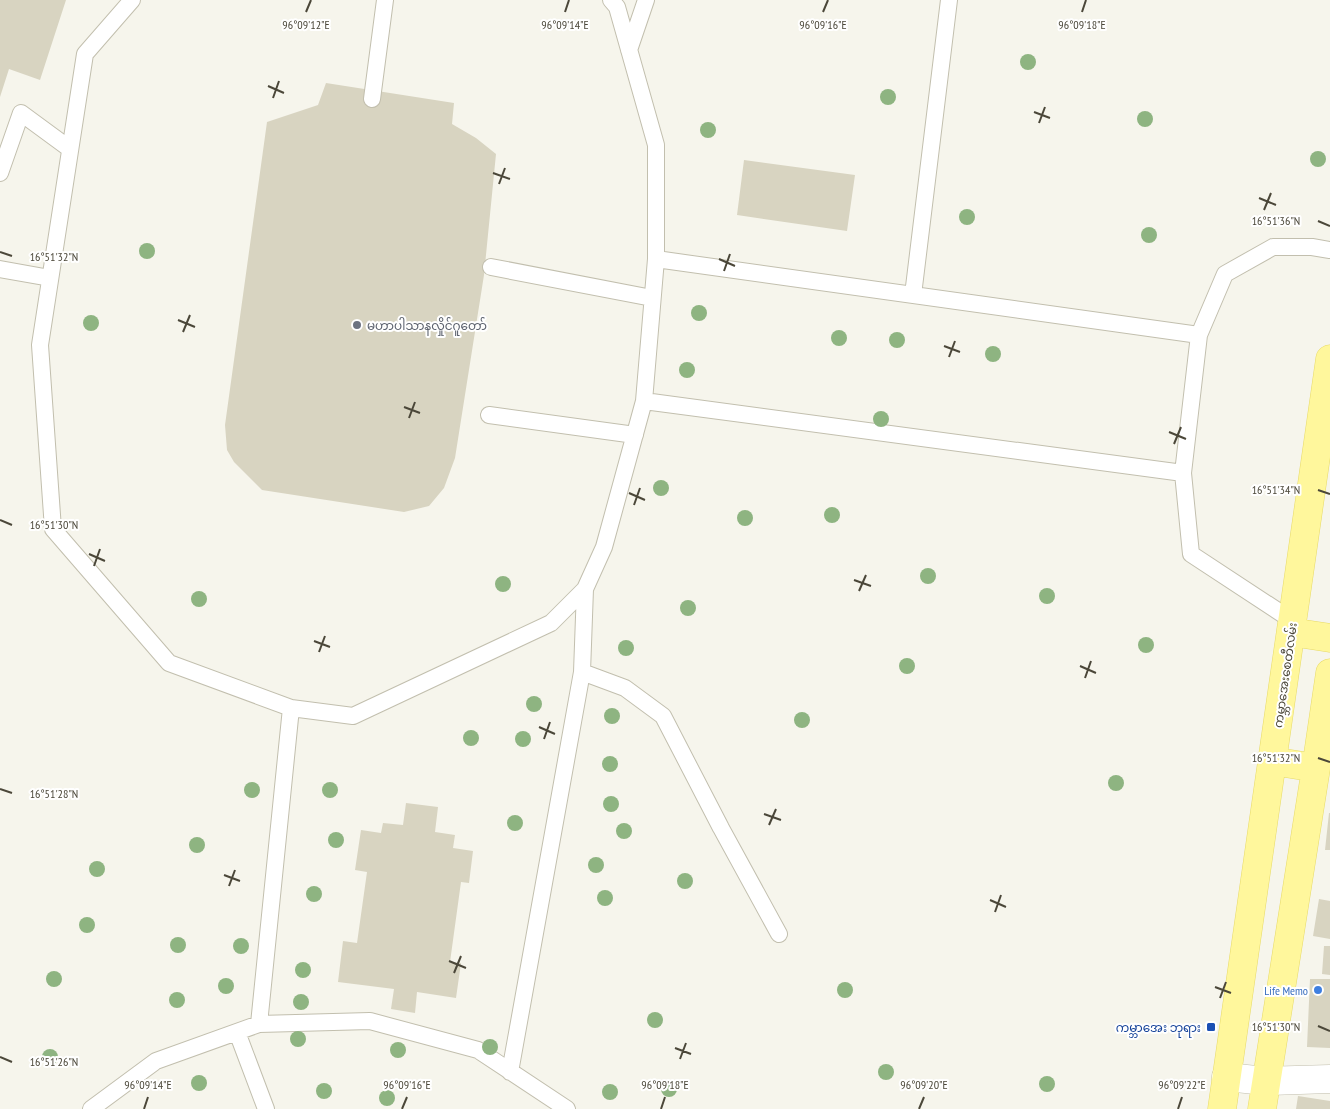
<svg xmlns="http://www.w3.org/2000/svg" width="1330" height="1109" font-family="'PT Sans Narrow','Noto Sans Myanmar',sans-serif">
<rect width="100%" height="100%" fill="#f6f5ec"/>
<path fill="#d8d4c1" d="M0,0H66L40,80L9,69L0,97Z
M326,83L454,103L452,124L476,138L496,154L484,275L455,458L444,488L429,506L404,512L262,490L234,462L227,450L225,425L267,122L318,105Z
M744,160L855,175L847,231L737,215Z
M406,803L438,807L435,832L455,835L453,848L473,851L469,883L461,882L450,962L461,963L456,998L417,992L415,1013L391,1009L394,989L338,982L343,941L357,943L367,872L355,870L361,830L381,833L383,823L403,825Z
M1329,813H1330V850H1325Z
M1319,899L1330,901V939L1313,936Z
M1324,946H1330V975L1322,974Z
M1310,979H1330V1048L1307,1047Z
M1298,1096L1330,1101V1109H1296Z"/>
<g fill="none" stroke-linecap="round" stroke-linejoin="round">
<defs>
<path id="service" d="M132,0L85,54L40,345L53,529L169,663L291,708L353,716L551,623L585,589L604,547L644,401L656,259V145L617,7L611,0
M629,50L646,0
M372,99L385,0
M0,173L21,113L70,149
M656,259L1199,335
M491,267L652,298
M0,269L50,278
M913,295L949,0
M644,401L1183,473
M489,415L635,435
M585,589L582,672L625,688L663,716L721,828L779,934
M1293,621L1191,554L1183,473L1199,335L1225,274L1273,247H1312L1330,250
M259,1024L291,708
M237,1032L266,1109
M510,1072L582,672
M91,1109L156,1061L259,1024L370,1021L478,1050L567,1109"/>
<path id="minor" d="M1226,1077L1266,1081L1330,1079"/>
<path id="primary" d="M1291,632L1330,638
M1272,761L1316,768
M1222,1109L1330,359
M1262,1109L1316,768L1330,673"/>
</defs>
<use href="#service" stroke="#c2bfae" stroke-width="18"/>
<use href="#minor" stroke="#c2bfae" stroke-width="29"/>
<use href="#primary" stroke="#e7da69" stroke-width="29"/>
<use href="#service" stroke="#fff" stroke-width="16"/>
<use href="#minor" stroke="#fff" stroke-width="28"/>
<use href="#primary" stroke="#fff79c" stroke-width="28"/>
</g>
<g fill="#8eb481">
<circle cx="1028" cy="62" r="8"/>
<circle cx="888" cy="97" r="8"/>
<circle cx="1145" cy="119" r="8"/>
<circle cx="708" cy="130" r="8"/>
<circle cx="1318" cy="159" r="8"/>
<circle cx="967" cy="217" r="8"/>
<circle cx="1149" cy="235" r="8"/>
<circle cx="147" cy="251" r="8"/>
<circle cx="699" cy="313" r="8"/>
<circle cx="91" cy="323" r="8"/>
<circle cx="839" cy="338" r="8"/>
<circle cx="897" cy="340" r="8"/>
<circle cx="993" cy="354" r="8"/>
<circle cx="687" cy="370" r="8"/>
<circle cx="881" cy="419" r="8"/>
<circle cx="661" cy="488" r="8"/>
<circle cx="832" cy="515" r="8"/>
<circle cx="745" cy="518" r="8"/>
<circle cx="928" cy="576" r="8"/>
<circle cx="503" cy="584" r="8"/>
<circle cx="1047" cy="596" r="8"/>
<circle cx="199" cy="599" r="8"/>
<circle cx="688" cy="608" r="8"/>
<circle cx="1146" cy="645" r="8"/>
<circle cx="626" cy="648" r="8"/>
<circle cx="907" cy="666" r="8"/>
<circle cx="534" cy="704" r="8"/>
<circle cx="612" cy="716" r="8"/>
<circle cx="802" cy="720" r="8"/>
<circle cx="471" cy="738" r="8"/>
<circle cx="523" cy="739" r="8"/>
<circle cx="610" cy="764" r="8"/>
<circle cx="1116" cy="783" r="8"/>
<circle cx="252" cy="790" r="8"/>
<circle cx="330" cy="790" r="8"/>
<circle cx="611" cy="804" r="8"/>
<circle cx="515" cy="823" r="8"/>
<circle cx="624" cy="831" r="8"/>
<circle cx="336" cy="840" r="8"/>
<circle cx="197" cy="845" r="8"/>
<circle cx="596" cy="865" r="8"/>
<circle cx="97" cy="869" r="8"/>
<circle cx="685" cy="881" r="8"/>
<circle cx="314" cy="894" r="8"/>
<circle cx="605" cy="898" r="8"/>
<circle cx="87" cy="925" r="8"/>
<circle cx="178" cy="945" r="8"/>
<circle cx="241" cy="946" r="8"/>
<circle cx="303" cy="970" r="8"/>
<circle cx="54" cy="979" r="8"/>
<circle cx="226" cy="986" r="8"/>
<circle cx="845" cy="990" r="8"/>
<circle cx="177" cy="1000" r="8"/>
<circle cx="301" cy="1002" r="8"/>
<circle cx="655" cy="1020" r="8"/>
<circle cx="298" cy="1039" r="8"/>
<circle cx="490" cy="1047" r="8"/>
<circle cx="398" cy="1050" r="8"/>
<circle cx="50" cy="1057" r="8"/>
<circle cx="886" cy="1072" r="8"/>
<circle cx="199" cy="1083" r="8"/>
<circle cx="1047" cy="1084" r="8"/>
<circle cx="669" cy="1089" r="8"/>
<circle cx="324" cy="1091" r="8"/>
<circle cx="610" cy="1092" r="8"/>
<circle cx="387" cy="1098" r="8"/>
</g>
<path fill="none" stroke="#4b4739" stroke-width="2" d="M306,12L311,0M565,12L569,0M823,12L828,0M1082,12L1086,0M268,86L284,93M273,98L279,81M1034,112L1050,118M1039,123L1045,107M493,173L510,179M499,184L505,168M1259,198L1276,205M1264,210L1271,193M1318,221L1330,226M0,252L12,256M719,259L735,266M724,271L730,254M178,320L195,327M183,332L190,315M944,346L960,352M949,357L955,341M404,407L420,413M409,418L415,402M1169,432L1186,439M1174,444L1181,427M1318,490L1330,494M629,493L645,500M634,505L640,488M0,520L12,525M89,554L105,561M94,566L100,549M854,580L871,586M859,591L866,575M314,641L330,647M319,652L325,636M1080,666L1096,673M1085,678L1091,661M539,727L555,734M544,739L550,722M1318,758L1330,762M0,789L12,793M764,814L781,820M769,825L776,809M224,875L240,881M229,886L235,870M990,900L1006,907M995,912L1001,895M449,961L466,968M454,973L461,956M1215,987L1231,993M1220,998L1226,982M1318,1026L1330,1031M675,1048L691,1054M0,1057L12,1062M680,1059L686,1043M144,1109L148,1097M402,1109L407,1097M661,1109L665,1097M919,1109L924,1097M1178,1109L1182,1097"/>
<circle fill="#6b7280" stroke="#fff" stroke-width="2" cx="357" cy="325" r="5"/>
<circle fill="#3f7fe0" stroke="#fff" stroke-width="2" cx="1318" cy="990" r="5"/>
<rect fill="#1a4fb4" stroke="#fff" stroke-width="2" x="1206" y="1022" width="10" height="10" rx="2.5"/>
<g text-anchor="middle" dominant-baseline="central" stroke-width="4" stroke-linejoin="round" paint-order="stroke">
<g font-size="12" fill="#5b616d" stroke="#fff" text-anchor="start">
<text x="367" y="325">မဟာပါသာနလှိုင်ဂူတော်</text>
</g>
<g font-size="12" fill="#4b4739" stroke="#fff">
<text transform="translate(1285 675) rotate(-82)">ကမ္ဘာအေးစေတီလမ်း</text>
</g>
<g font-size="12" fill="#366cbe" stroke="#fff" text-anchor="end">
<text x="1308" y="990">Life Memo</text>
</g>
<g font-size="12" fill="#164399" stroke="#fff" text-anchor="end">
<text x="1201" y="1027">ကမ္ဘာအေး ဘုရား</text>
</g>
</g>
<g font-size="12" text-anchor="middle" fill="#4b4739" stroke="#fff" stroke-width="4" stroke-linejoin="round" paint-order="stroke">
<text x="306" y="29">96°09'12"E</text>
<text x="565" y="29">96°09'14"E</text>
<text x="823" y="29">96°09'16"E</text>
<text x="1082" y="29">96°09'18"E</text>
<text x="1276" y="225">16°51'36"N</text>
<text x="54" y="261">16°51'32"N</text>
<text x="1276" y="494">16°51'34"N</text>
<text x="54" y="529">16°51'30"N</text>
<text x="1276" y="762">16°51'32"N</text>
<text x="54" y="798">16°51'28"N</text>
<text x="1276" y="1031">16°51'30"N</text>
<text x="54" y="1066">16°51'26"N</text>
<text x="148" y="1089">96°09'14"E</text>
<text x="407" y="1089">96°09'16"E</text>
<text x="665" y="1089">96°09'18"E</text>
<text x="924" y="1089">96°09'20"E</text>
<text x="1182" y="1089">96°09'22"E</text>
</g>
</svg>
